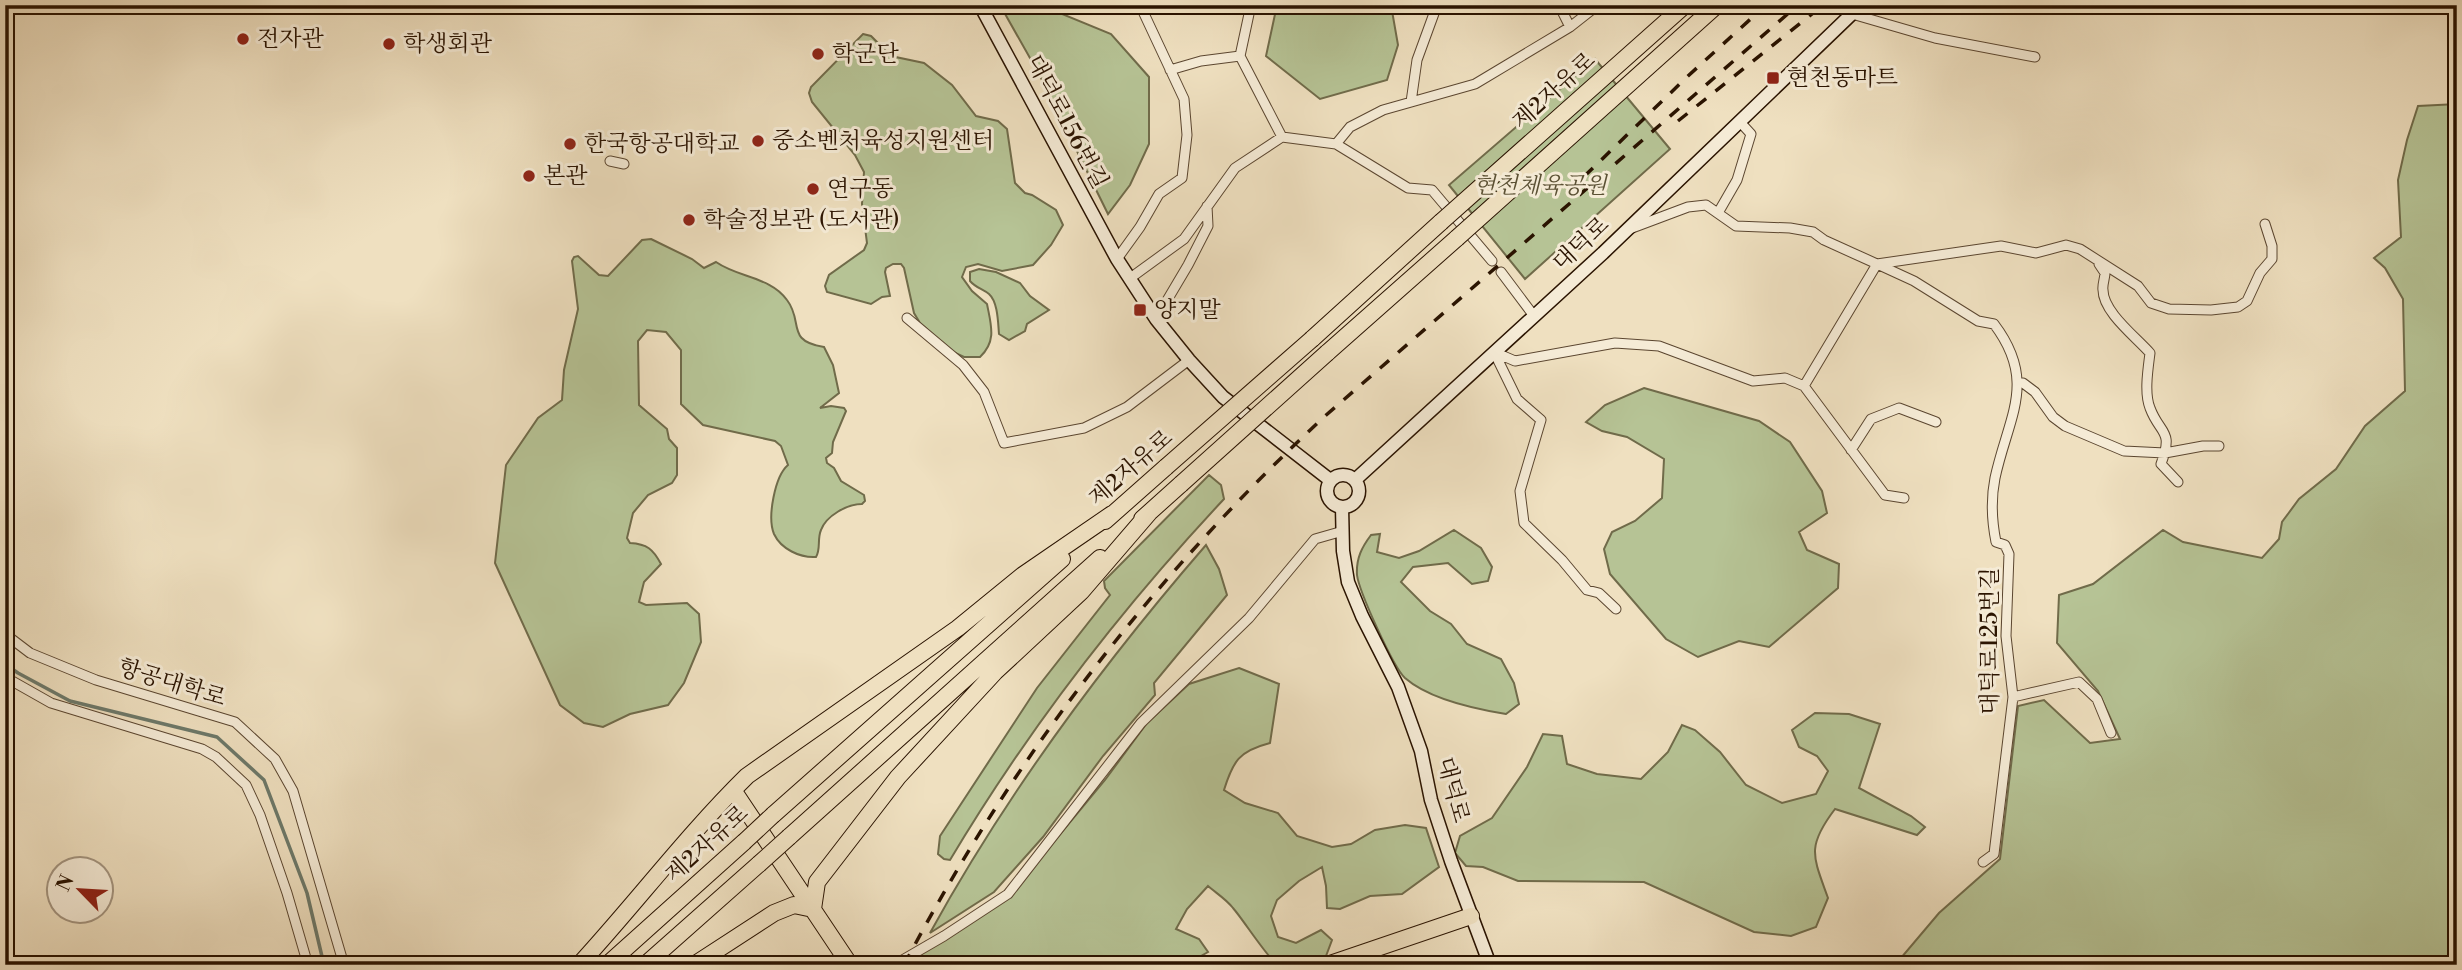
<svg xmlns="http://www.w3.org/2000/svg" width="2462" height="970" font-family="'Libre Bodoni','Noto Serif KR',serif">
<rect width="100%" height="100%" fill="#efe0c0"/>
<filter id="stains"><feTurbulence type="fractalNoise" baseFrequency=".00286" numOctaves="4"/><feColorMatrix values="0 0 0 0 .2 0 0 0 0 .09 0 0 0 0 .02 0 0 0 .5 -.17"/></filter>
<radialGradient id="worn" r=".72"><stop offset=".6" stop-color="#630" stop-opacity="0"/><stop offset="1" stop-color="#630" stop-opacity=".3"/></radialGradient>
<path fill="#b6c395" stroke="#706b4a" stroke-width="2" d="M1000,5H1056L1062,14L1111,34L1149,77V144L1130,185L1108,214L1039,74Z
M1277,5H1391L1398,45L1387,80L1320,99L1266,56Z
M863,34L871,36L891,56L924,63L952,85L976,116L998,121L1007,129L1015,183L1025,193L1032,195L1056,210L1063,225L1051,245L1033,265L1002,271L978,264L966,267L962,277L972,291L987,304C991,325 997,341 980,357H964L951,351L920,323L914,313L904,268L901,264H893L886,268L885,272L890,296L882,297L871,304L827,292L825,286L829,275L864,250L867,243L862,204L864,172L855,155L812,102L809,93L811,87Z
M1595,59L1670,149L1525,279L1449,185Z
M2457,104V965H1895L1939,913L2000,859L2018,706L2044,700L2090,743L2120,739L2098,691L2057,643L2059,595L2093,584L2163,530L2183,542L2262,558L2279,539L2282,522L2299,499L2336,469L2365,426L2405,391L2403,299L2385,268L2374,258L2401,237L2398,180L2407,140L2418,106Z
M651,239L692,259L704,268L716,262C739,278 771,277 787,300C804,322 785,341 824,347L833,365L839,393L820,408L831,406L844,408L846,411L833,442L832,453L826,458L827,463L834,468L841,481L864,495L865,501L862,504C847,504 826,516 821,530C817,539 821,549 816,557C800,558 781,549 774,534C767,517 775,476 788,465L781,446L775,441L703,425L681,404V350L666,332L647,330L638,341L639,405L667,429L669,439L677,448V475L672,483L648,495L633,513L627,538L630,543C647,544 653,549 661,564L644,582L639,602L646,605L687,603L699,614L701,642L684,683L668,705L630,714L603,727L584,723L560,705L495,563L506,465L538,418L562,400L564,370L578,309L572,261L574,257L578,256L599,275L608,276L642,240Z
M979,269L996,272L1020,283L1030,296L1049,310L1027,324L1025,331L1009,340L999,334C998,323 998,302 989,294C983,289 976,288 970,281V272Z
M1644,388L1759,421L1790,442L1822,491L1827,513L1799,532L1807,550L1839,564L1838,588L1769,647L1739,641L1698,657L1666,639L1610,574L1604,549L1612,532L1635,521L1662,498L1664,459L1627,437L1602,431L1586,422L1605,405Z
M1209,475L1221,485L1224,499C1121,609 1027,731 950,860L944,859L938,854L940,836L1037,688L1110,595L1105,588L1104,581Z
M1454,530L1481,548L1492,567L1488,581L1472,584L1448,563L1413,567L1401,582L1430,611L1451,624L1467,644L1501,659L1514,683L1519,704L1506,714C1475,709 1429,699 1405,678C1393,667 1359,591 1357,575C1356,558 1362,547 1371,535L1380,534L1377,552L1399,558L1419,551Z
M1206,545L1219,569L1227,595L1154,683L1155,695L1103,756L1043,837L994,892L930,933C1007,793 1102,665 1206,545Z
M1239,668L1279,684L1270,743C1239,751 1233,761 1224,790L1245,803L1278,813L1297,836L1332,847L1351,844L1375,830L1405,825L1426,828L1439,867L1402,894L1370,896L1340,909L1327,908L1326,886L1322,867L1299,881L1277,900L1271,916L1278,937L1296,943L1321,930L1332,940L1326,956C1312,960 1291,970 1277,964C1269,960 1242,918 1233,908C1226,899 1216,893 1208,886L1187,909L1176,929L1199,939L1208,952L1185,965H913L925,942L956,930L1003,895L1037,862L1105,780L1147,723L1189,684Z
M1815,713L1849,714L1880,724L1859,788L1911,816L1925,827L1917,835L1835,809C1806,847 1813,856 1828,898L1816,927L1791,936L1754,932L1644,882L1518,881L1483,867L1466,866L1455,853L1460,836L1492,818L1527,767L1543,734L1562,736L1567,764L1597,774L1641,779L1668,752L1682,725L1695,730L1720,752L1746,785L1782,803L1816,794L1828,771L1817,756L1799,747L1792,730Z"/>
<g fill="none" stroke-linecap="round" stroke-linejoin="round">
<path stroke="#6d796a" stroke-width="3.5" d="M5,664L18,673L70,701L217,737L264,780L307,893L324,965"/>
<defs>
<path id="street" d="M1559,5L1570,27
M1852,14L1935,38L2035,57
M1240,56L1249,14L1246,5
M1170,70L1201,61L1240,56
M1411,102L1417,60L1436,8
M1282,137L1336,144L1350,127L1383,110L1475,84L1570,27L1598,5
M1336,144L1408,188L1432,190L1492,261
M610,161L624,164
M1718,213L1737,180L1751,134L1740,122
M1632,228L1688,207L1706,205L1736,226L1790,228L1813,232L1824,240L1877,264L2001,246L2036,253L2066,245L2080,249L2138,286L2151,303L2169,309L2211,310L2238,307L2247,301L2260,273L2272,259V246L2265,224
M1117,259L1140,227L1159,194L1182,178L1187,135L1184,99L1140,5
M2099,264L2105,273C2105,278 2102,285 2103,290C2103,312 2136,337 2150,353C2148,369 2144,393 2150,408C2160,435 2174,429 2161,464L2178,482
M1501,272L1534,316
M1129,279L1184,239L1235,168L1282,137L1240,56
M907,318L963,365L984,392L1004,443L1084,428L1127,407L1189,360
M1156,319L1188,265L1208,226L1207,206
M1494,352L1515,361L1615,343L1659,346L1753,381L1785,378L1804,386L1885,495L1904,498
M1494,352L1517,399L1541,420L1520,491L1524,523L1562,560L1587,590L1599,593L1616,609
M2017,383H2023L2035,392L2053,417L2065,426L2124,451L2165,453L2203,446H2219
M1804,386L1877,264L1914,281L1978,321L1994,324C2038,382 2008,417 1995,478C1991,498 1992,522 1996,542L2005,545L2009,554L2006,636L2013,697L1994,854L1983,862
M1851,450L1871,419L1899,408L1936,422
M5,634L30,653L96,680L235,722L275,759L293,791L344,965
M5,677L51,703L202,749L216,757L246,785L260,815L287,893L308,965
M2013,697L2079,682L2097,699L2111,733
M894,965L944,936L1008,894L1141,723L1249,618L1315,539L1343,531"/>
<path id="secondary" d="M980,5L1117,259L1156,319L1189,360L1223,397L1330,480
M1327 491a16 16 0 1 1 32 0a16 16 0 1 1-32 0Z
M1355,480L1603,253L1861,5
M1342,507L1343,551L1348,582L1362,616L1398,687L1421,751L1431,800L1451,861L1490,965"/>
<path id="highway" d="M1312,339L1441,222
M1327,353L1457,238
M1142,519L1181,484
M1105,521L1166,467
M733,790L850,965
M773,815L1062,559
M789,837L1100,558
M579,965C636,903 688,834 747,776L958,628L1023,575L1112,514
M607,965L744,842
M645,965L759,864
M694,965L774,913L794,905L813,909L817,882L898,777L995,672L1081,592L1149,513
M1327,965L1471,916"/>
</defs>
<use href="#street" stroke="#5b4630" stroke-width="11"/>
<use href="#secondary" stroke="#2a1300" stroke-width="15"/>
<use href="#highway" stroke="#2a1300" stroke-width="18"/>
<use href="#street" stroke="#f5ebd6" stroke-width="9"/>
<use href="#secondary" stroke="#f5ebd6" stroke-width="12"/>
<use href="#highway" stroke="#efe0c0" stroke-width="16"/>
<path stroke="#2a1300" stroke-width="3.5" stroke-dasharray="12 12" stroke-linecap="butt" d="M1678,121L1823,5
M1567,193L1688,76L1766,5
M904,965C1014,756 1152,577 1325,416L1798,5"/>
<defs>
<path id="highway-bridge" d="M1441,222L1685,5
M1457,238L1717,5
M1166,467L1312,339
M1181,484L1327,353
M744,842L773,815
M759,864L789,837"/>
</defs>
<use href="#highway-bridge" stroke="#2a1300" stroke-width="18" stroke-linecap="butt"/>
<use href="#highway-bridge" stroke="#efe0c0" stroke-width="16"/>
</g>
<g fill="#8f2418" stroke="#f5ebd6" stroke-width="2.5">
<circle cx="243" cy="39" r="7"/>
<circle cx="389" cy="44" r="7"/>
<circle cx="818" cy="54" r="7"/>
<rect x="1766" y="71" width="14" height="14" rx="3.5"/>
<circle cx="758" cy="141" r="7"/>
<circle cx="570" cy="144" r="7"/>
<circle cx="529" cy="176" r="7"/>
<circle cx="813" cy="189" r="7"/>
<circle cx="689" cy="220" r="7"/>
<rect x="1133" y="303" width="14" height="14" rx="3.5"/>
</g>
<g text-anchor="middle" dominant-baseline="central" stroke-width="6" stroke-linejoin="round" paint-order="stroke">
<g font-size="23" fill="#2a1300" stroke="#f5ebd6" text-anchor="start">
<text x="257" y="39">전자관</text>
<text x="403" y="44">학생회관</text>
<text x="832" y="54">학군단</text>
<text x="1787" y="78">현천동마트</text>
<text x="772" y="141">중소벤처육성지원센터</text>
<text x="584" y="144">한국항공대학교</text>
<text x="543" y="176">본관</text>
<text x="827" y="189">연구동</text>
<text x="703" y="220">학술정보관 (도서관)</text>
<text x="1154" y="310">양지말</text>
</g>
<g font-size="23" fill="#2a1300" stroke="#f5ebd6">
<text transform="translate(1554 91) rotate(-42)">제2자유로</text>
<text transform="translate(1067 122) rotate(62)">대덕로156번길</text>
<text transform="translate(1581 244) rotate(-43)">대덕로</text>
<text transform="translate(1131 468) rotate(-41)">제2자유로</text>
<text transform="translate(1990 641) rotate(-90)">대덕로125번길</text>
<text transform="translate(172 683) rotate(17)">항공대학로</text>
<text transform="translate(1453 790) rotate(75)">대덕로</text>
<text transform="translate(707 844) rotate(-42)">제2자유로</text>
</g>
<g font-size="23" font-style="italic" fill="#5b5134" stroke="#f5ebd6">
<text x="1540" y="186">현천체육공원</text>
</g>
</g>
<rect width="2462" height="970" fill="none" stroke="#efe0c0" stroke-width="28"/>
<rect x="7" y="7" width="2448" height="956" fill="none" stroke="#2a1300" stroke-width="3.5"/>
<rect x="14" y="14" width="2434" height="942" fill="none" stroke="#2a1300" stroke-width="2"/>
<g transform="translate(80 890) rotate(295)"><circle r="33" fill="#f5ebd6" stroke="#a49580" stroke-width="2"/>
<path d="M0-5L12 26L0 18L-12 26Z" fill="#8f2418"/>
<text y="-10" font-size="19" font-weight="bold" text-anchor="middle" fill="#2a1300">N</text>
</g>
<rect width="100%" height="100%" filter="url(#stains)"/>
<rect width="100%" height="100%" fill="url(#worn)"/>
</svg>
